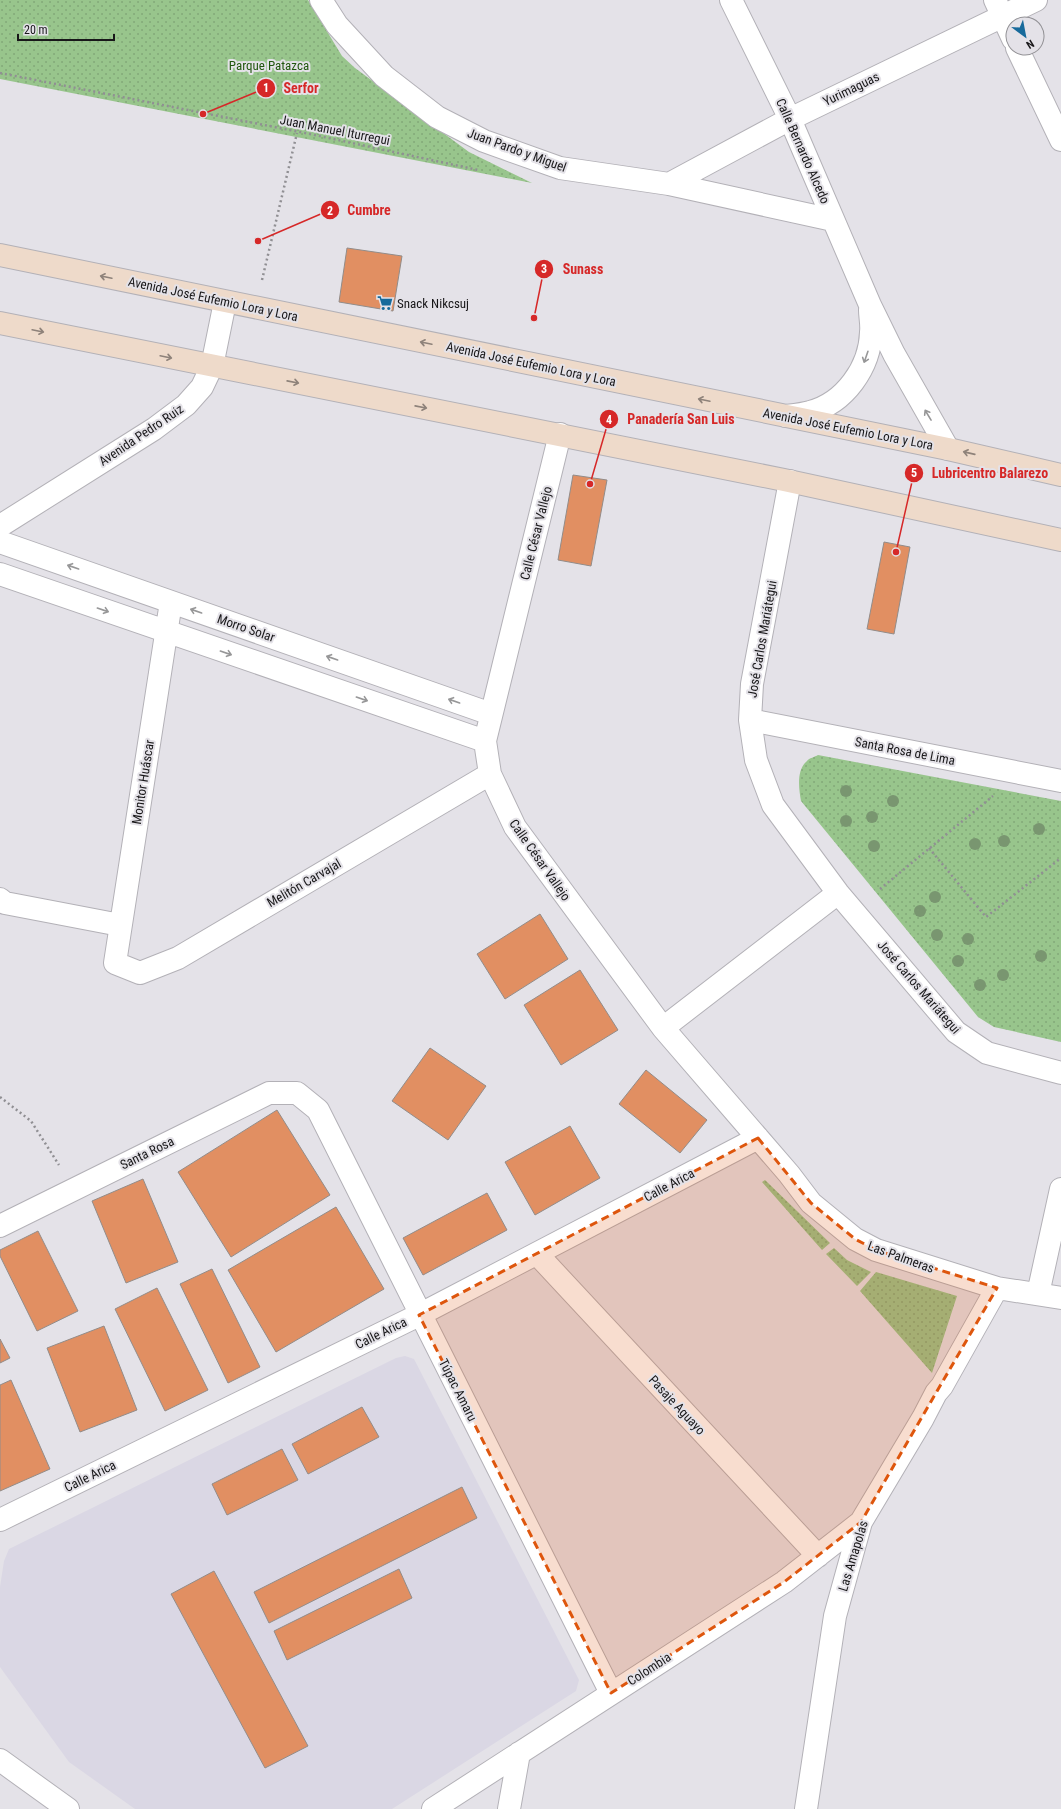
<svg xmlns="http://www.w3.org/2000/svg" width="1061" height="1809" font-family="'Roboto Condensed',sans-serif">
<defs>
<pattern id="grass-dots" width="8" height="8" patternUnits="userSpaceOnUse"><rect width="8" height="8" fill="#98c58c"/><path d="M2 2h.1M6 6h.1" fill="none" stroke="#82a878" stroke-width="1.8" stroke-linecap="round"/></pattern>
</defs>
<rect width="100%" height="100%" fill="#e4e2e8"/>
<path fill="#dad7e4" d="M405,1356L414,1359L579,1680L576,1691L392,1809H135L69,1762L0,1667V1587L4,1561L9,1549L396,1358Z"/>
<path fill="url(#grass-dots)" d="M0,0H308L342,56L355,68L469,152L532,183L0,79Z
M818,755L1061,801V1042L994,1027L978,1017L801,801C799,789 796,770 807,761C809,758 815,757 818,755Z
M765,1180L830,1243L822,1250L762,1182Z
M834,1248L847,1260L871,1272L857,1286L826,1254Z
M876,1272L957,1296L932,1373L860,1291Z"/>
<path fill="#e18f62" stroke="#928c89" d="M347,248L402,256L393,311L339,302Z
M573,475L607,480L591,566L558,560Z
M884,542L910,547L894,634L867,629Z
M540,914L568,959L505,999L477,954Z
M580,970L618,1030L561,1065L524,1005Z
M430,1048L486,1086L448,1140L392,1101Z
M646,1070L707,1120L680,1153L619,1104Z
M277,1110L330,1195L231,1257L178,1172Z
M570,1126L600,1178L535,1215L505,1162Z
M143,1179L178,1262L126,1283L92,1201Z
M487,1193L507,1230L423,1275L403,1238Z
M336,1207L384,1289L276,1352L228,1270Z
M38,1231L78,1311L37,1331L0,1256V1250Z
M212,1269L260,1367L228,1383L180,1284Z
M157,1288L208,1390L165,1411L115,1309Z
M104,1326L137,1410L80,1432L47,1348Z
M0,1339L10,1358L0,1363Z
M11,1380L50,1469L0,1491V1385Z
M362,1407L379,1437L308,1474L292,1444Z
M282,1449L298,1480L227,1515L212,1484Z
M462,1487L477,1518L269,1623L254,1592Z
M399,1569L412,1598L287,1660L274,1631Z
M214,1571L308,1746L265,1768L171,1594Z"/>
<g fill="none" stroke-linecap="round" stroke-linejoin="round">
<defs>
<path id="minor" d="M321,0L337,25L384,76L437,117L484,141L560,168L669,184L833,220
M731,0L790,119L870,305L894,354L948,449
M995,0L1013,39
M1017,48L1061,140
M669,184L790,119L1036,0
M786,416C794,415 803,414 810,412C845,403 870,367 871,332C872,325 870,317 870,310
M560,434L485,741L490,774L515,827L663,1028L789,1174L811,1203L855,1239L876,1250L997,1288L1061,1298
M790,481L752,684L750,720L756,760L773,805L838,893L956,1032L987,1053L1061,1073
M0,542L491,714
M0,574L485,741
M171,602L115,963L140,973L178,958L490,774
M750,720L1061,781
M0,899L5,903L120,925
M663,1028L838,893
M0,1226L269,1093H297L318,1110L611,1693
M537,1254L818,1556
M1038,1294L1061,1189
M0,1520L419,1315L758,1138
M0,1760L68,1809
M433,1809L784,1582L861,1522
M509,1809L519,1753
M806,1809L835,1616L861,1522L923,1418L936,1393L942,1386L997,1288"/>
<path id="tertiary" d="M0,526L154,429L186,405L202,387L212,366L225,302"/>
<path id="secondary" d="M0,255L948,449L1061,475
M0,323L784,480L1061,540"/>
</defs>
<use href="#minor" stroke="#b3b1b7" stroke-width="24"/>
<use href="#tertiary" stroke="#b3b1b7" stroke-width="24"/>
<use href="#secondary" stroke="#b3b1b7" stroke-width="24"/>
<path stroke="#908f93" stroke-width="2.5" stroke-dasharray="2 3" stroke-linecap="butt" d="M0,73L310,134L478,170
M262,280L297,133
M929,848L986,917L1061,858
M880,889L993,796
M0,1097L31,1121L59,1165"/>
<use href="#minor" stroke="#fff" stroke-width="22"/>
<use href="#tertiary" stroke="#fff" stroke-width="22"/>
<use href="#secondary" stroke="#eedaca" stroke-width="22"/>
</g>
<g fill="#799670">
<circle cx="846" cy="791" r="6"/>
<circle cx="893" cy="801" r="6"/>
<circle cx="872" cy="817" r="6"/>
<circle cx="846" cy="821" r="6"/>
<circle cx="1039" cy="829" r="6"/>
<circle cx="1004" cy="841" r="6"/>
<circle cx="975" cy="844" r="6"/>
<circle cx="874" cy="846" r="6"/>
<circle cx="935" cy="897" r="6"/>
<circle cx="920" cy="911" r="6"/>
<circle cx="937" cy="935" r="6"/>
<circle cx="968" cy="939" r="6"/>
<circle cx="1041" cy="956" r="6"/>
<circle cx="958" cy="961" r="6"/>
<circle cx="1003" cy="975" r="6"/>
<circle cx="980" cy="985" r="6"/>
</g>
<defs><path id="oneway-shaft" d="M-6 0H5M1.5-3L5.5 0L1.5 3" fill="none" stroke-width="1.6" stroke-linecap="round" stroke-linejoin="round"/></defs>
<g stroke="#8e827a">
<use href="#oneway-shaft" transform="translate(106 277) rotate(-168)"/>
<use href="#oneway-shaft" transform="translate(38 331) rotate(12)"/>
<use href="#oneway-shaft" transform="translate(426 343) rotate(-168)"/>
<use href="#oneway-shaft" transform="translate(166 357) rotate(12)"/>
<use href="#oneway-shaft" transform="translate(293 382) rotate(11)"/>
<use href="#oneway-shaft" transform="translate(704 400) rotate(-168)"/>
<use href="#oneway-shaft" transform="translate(421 407) rotate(11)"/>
<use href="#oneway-shaft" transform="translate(969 453) rotate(-167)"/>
</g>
<g stroke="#979798">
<use href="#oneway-shaft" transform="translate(866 357) rotate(109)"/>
<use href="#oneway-shaft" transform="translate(928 415) rotate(-121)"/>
<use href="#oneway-shaft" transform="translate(73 567) rotate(-161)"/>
<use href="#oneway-shaft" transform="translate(103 610) rotate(19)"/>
<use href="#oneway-shaft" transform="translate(196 611) rotate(-161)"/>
<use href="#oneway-shaft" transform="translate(226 653) rotate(19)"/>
<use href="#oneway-shaft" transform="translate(332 658) rotate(-161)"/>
<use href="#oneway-shaft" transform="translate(362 699) rotate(19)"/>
<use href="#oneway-shaft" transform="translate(454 701) rotate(-161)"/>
</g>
<path fill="#de560d" fill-opacity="0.2" stroke="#de560d" stroke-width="3" stroke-dasharray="8 5" stroke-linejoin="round" d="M758,1138L811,1203L855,1239L876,1250L997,1288L861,1522L784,1582L611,1693L419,1315Z"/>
<defs>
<symbol id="supermarket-bare" viewBox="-9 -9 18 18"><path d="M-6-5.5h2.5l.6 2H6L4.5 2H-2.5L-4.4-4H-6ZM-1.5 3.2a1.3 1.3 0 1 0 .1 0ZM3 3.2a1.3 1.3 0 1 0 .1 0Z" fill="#176a9b" stroke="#e4e2e8" stroke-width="2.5" paint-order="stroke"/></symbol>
</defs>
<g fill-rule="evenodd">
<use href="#supermarket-bare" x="374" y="292" width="22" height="22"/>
</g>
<g text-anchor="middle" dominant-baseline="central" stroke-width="4" stroke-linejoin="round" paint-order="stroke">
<g font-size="13" fill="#21570e" stroke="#e4e2e8">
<text x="269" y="65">Parque Patazca</text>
</g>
<g font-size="13" fill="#181719" stroke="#e4e2e8">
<text transform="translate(851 89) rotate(-26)">Yurimaguas</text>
<text transform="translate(335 130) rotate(11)">Juan Manuel Iturregui</text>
<text transform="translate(517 150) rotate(20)">Juan Pardo y Miguel</text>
<text transform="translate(803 151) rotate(66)">Calle Bernardo Alcedo</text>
<text transform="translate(213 299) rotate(12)">Avenida José Eufemio Lora y Lora</text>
<text transform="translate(531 364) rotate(12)">Avenida José Eufemio Lora y Lora</text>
<text transform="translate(848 429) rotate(11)">Avenida José Eufemio Lora y Lora</text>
<text transform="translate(141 435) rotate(-34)">Avenida Pedro Ruiz</text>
<text transform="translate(536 533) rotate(-76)">Calle César Vallejo</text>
<text transform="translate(246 628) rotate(19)">Morro Solar</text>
<text transform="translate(762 639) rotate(-80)">José Carlos Mariátegui</text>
<text transform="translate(905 751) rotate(11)">Santa Rosa de Lima</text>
<text transform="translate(143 782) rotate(-81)">Monitor Huáscar</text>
<text transform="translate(540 860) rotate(55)">Calle César Vallejo</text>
<text transform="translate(304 883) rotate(-30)">Melitón Carvajal</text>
<text transform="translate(919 987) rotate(49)">José Carlos Mariátegui</text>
<text transform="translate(147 1153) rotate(-26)">Santa Rosa</text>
<text transform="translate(669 1185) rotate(-28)">Calle Arica</text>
<text transform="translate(901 1257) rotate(20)">Las Palmeras</text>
<text transform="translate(381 1333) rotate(-26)">Calle Arica</text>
<text transform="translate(458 1390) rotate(63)">Túpac Amaru</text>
<text transform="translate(677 1405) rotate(47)">Pasaje Aguayo</text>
<text transform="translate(90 1476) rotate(-26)">Calle Arica</text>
<text transform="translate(853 1556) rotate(-73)">Las Amapolas</text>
<text transform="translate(649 1669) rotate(-33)">Colombia</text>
</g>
<g font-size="13" fill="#181719" stroke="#e4e2e8" text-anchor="start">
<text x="397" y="303">Snack Nikcsuj</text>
</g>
</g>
<path fill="none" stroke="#d62828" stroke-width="1.5" d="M203 114L266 88M258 241L330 210M534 318L544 269M590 484L609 419M896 552L914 473"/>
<g fill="#d62828" stroke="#e4e2e8" stroke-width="1.5">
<circle cx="203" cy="114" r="4"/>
<circle cx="258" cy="241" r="4"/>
<circle cx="534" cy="318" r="4"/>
<circle cx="590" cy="484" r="4"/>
<circle cx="896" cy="552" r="4"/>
<circle cx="266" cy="88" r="10"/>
<circle cx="330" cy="210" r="10"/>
<circle cx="544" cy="269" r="10"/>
<circle cx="609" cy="419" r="10"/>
<circle cx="914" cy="473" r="10"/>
</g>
<g font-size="12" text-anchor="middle" font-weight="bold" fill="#fff">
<text x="266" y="92">1</text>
<text x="330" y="215">2</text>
<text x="544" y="273">3</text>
<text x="609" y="424">4</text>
<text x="914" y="477">5</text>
</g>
<g font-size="14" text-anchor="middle" font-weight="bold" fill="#d62828" stroke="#e4e2e8" stroke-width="4" stroke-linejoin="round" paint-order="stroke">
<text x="301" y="93">Serfor</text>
<text x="369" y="215">Cumbre</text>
<text x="583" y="274">Sunass</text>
<text x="681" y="424">Panadería San Luis</text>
<text x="990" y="478">Lubricentro Balarezo</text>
</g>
<g transform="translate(1025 36) rotate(148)"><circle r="19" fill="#e4e2e8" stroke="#929195"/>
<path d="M0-3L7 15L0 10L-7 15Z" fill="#176a9b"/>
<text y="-6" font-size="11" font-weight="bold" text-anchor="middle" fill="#181719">N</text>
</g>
<path d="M18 34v6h96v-6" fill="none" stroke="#181719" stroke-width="2"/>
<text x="24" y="34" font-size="12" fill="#181719" stroke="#e4e2e8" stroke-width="3" paint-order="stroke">20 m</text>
</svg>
